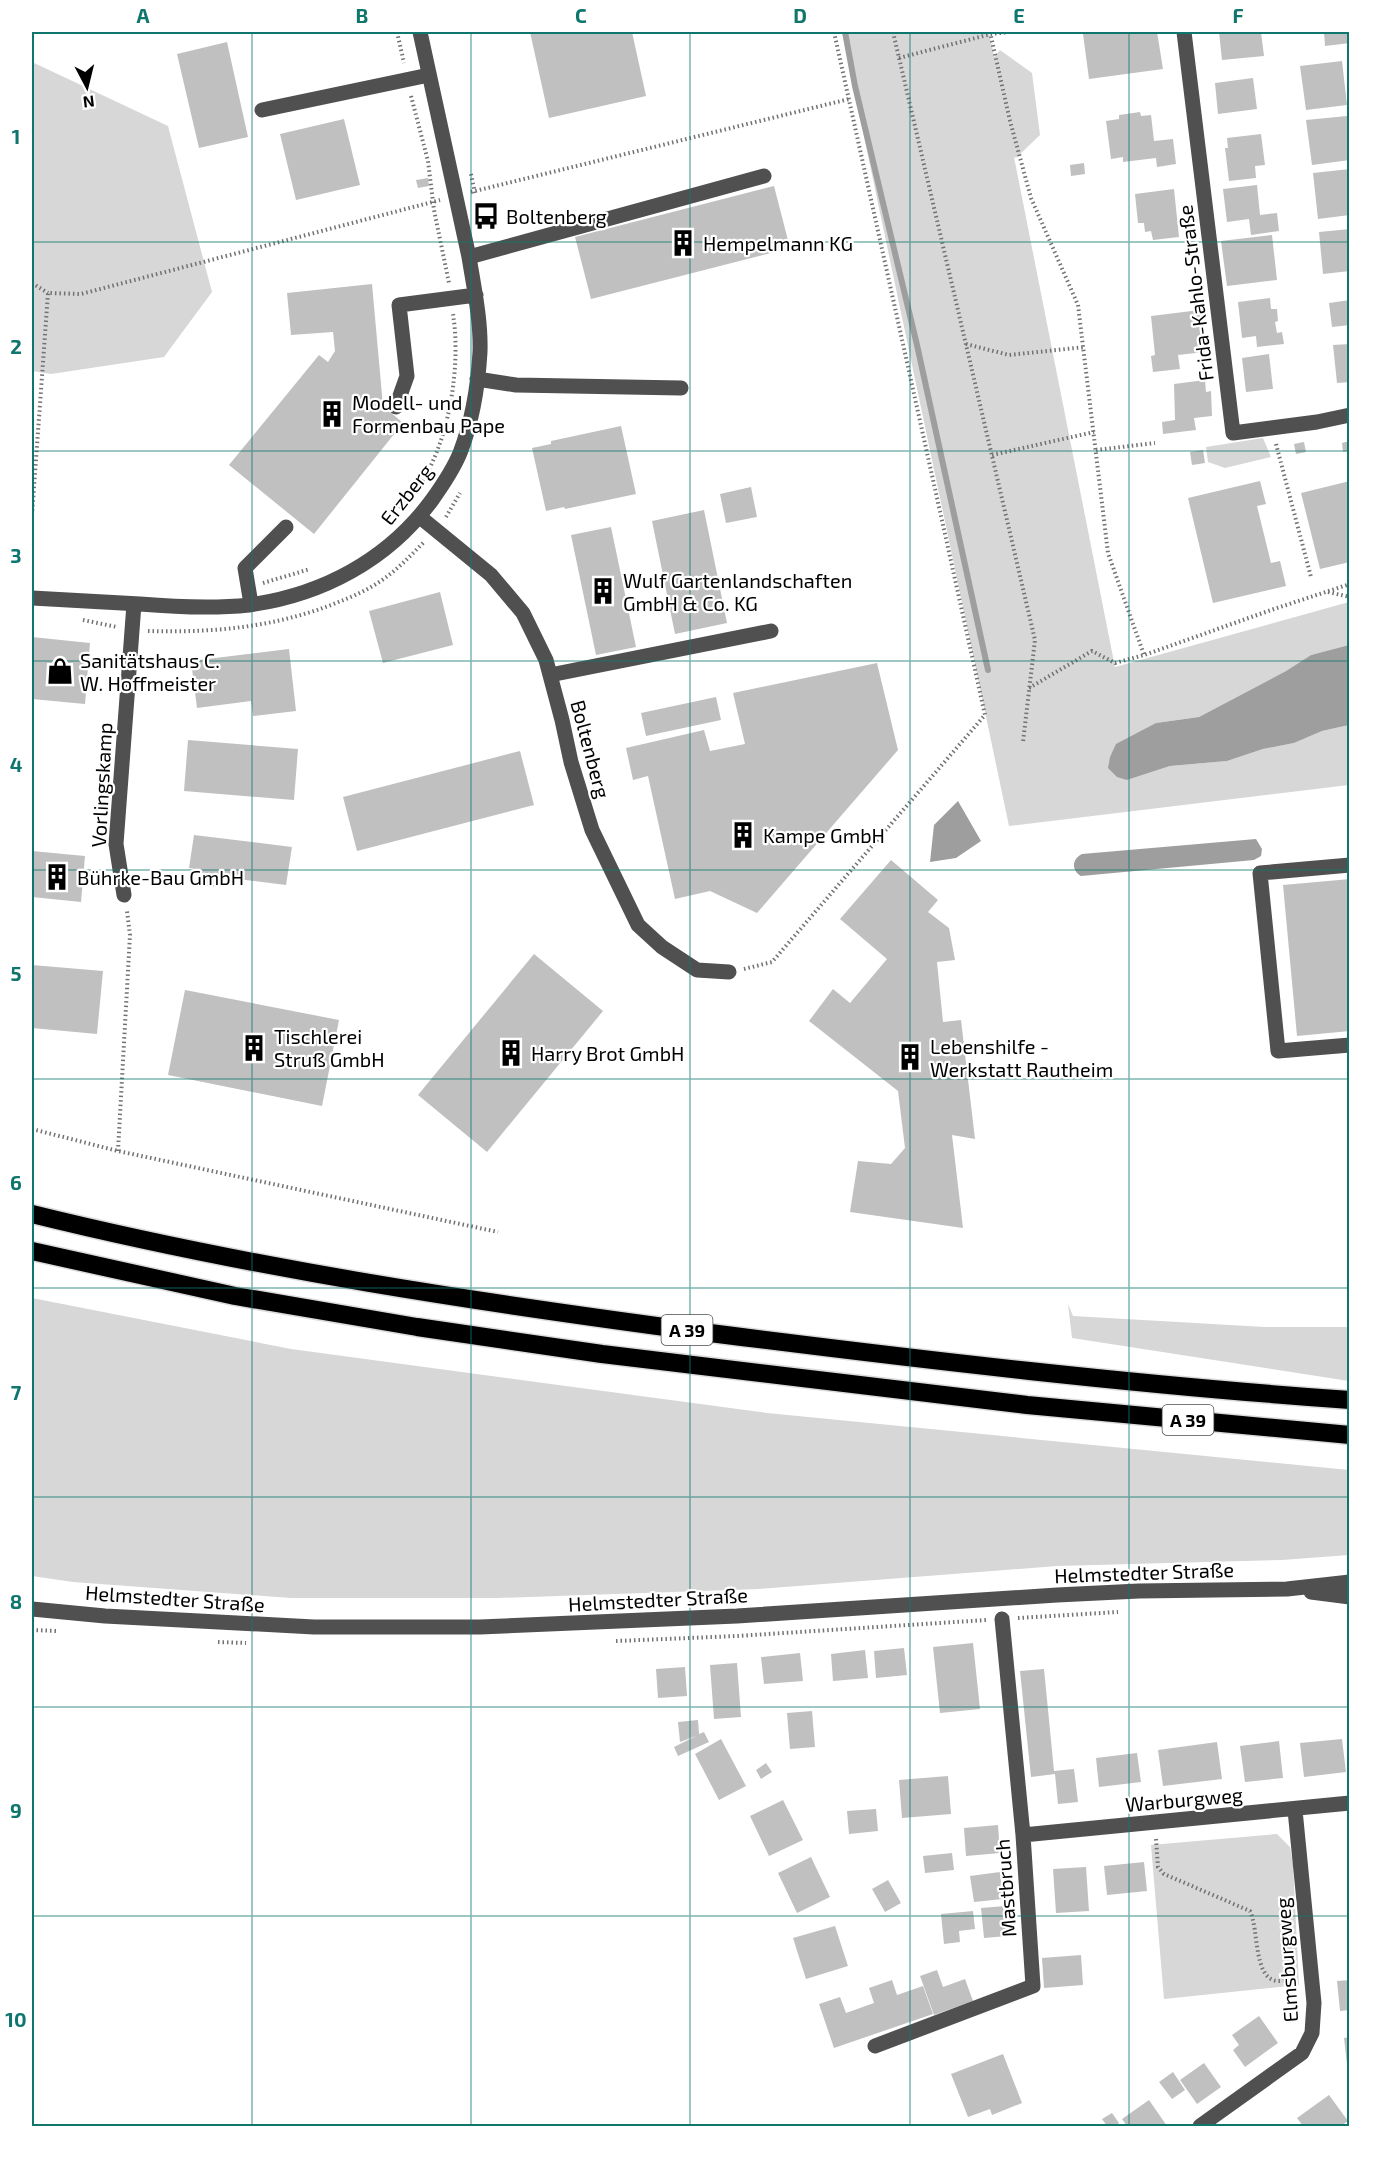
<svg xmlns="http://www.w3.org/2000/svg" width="1381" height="2158" font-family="'Exo 2',sans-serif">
<rect width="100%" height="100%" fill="#fff"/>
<path fill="#d7d7d7" d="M842,32H989L994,57L1000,50L1032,73L1040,135L1016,158L1014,157L1115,667L1349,602V645L1311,655L1286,671L1199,717L1156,723L1127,780L1170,766L1227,761L1263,749L1294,743L1322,731L1349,725V785L1009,826Z
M32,62L168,126L212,292L164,357L51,374L32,371Z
M1263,438L1271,457L1225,468L1208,462L1206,447Z
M32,1298L291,1349L767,1413L1349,1470V1555L1282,1560L1057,1566L759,1589L498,1598H291L73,1582L32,1576Z
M1068,1304L1073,1316L1265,1327H1349V1381L1072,1338Z
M1277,1834L1290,1847L1293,1864L1299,1985L1164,1999L1151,1845Z"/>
<path fill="#9e9e9e" d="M1349,645V725L1322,731L1294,743L1263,749L1227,761L1170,766L1127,780L1117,777L1108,768L1110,757L1116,744L1156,723L1199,717L1286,671L1311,655Z
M958,801L981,841L956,858L930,862L934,825Z
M1256,839L1262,849L1261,856L1254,860L1081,876C1071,870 1072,859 1082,854Z"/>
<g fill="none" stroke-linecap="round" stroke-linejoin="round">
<path stroke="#9e9e9e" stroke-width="6" d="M845,32L855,86L917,345L988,670"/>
</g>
<path fill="#c0c0c0" d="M530,32H632L646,96L549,118Z
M1103,32H1157L1163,69L1089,79L1083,34Z
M1219,32H1261L1264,56L1222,60Z
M1324,32H1350V43L1325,46Z
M227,42L248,137L199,148L177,54Z
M1342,61L1347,105L1306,110L1300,66Z
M1253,78L1257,109L1218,114L1215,83Z
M1140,112L1141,116L1151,115L1154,141L1173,139L1176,164L1157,167L1156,158L1123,162V157L1111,159L1106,121L1119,119V115Z
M1347,116L1350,160L1312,165L1306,120Z
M344,119L360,185L296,200L280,134Z
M1261,134L1265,165L1255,166L1256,178L1229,181L1225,148H1228L1227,138Z
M1084,163L1085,174L1071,176L1070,165Z
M1350,169V215L1318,219L1313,173Z
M428,178L429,186L418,188L416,180Z
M1257,185L1260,215L1277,213L1279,231L1251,235L1249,219L1227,222L1223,189Z
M774,186L790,248L591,299L575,237Z
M1174,189L1179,237L1153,240L1151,231L1145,232L1144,223H1138L1135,194Z
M1350,229V271L1323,274L1319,232Z
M1272,235L1277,280L1227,286L1221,241Z
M372,284L383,406L403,423L314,534L229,465L319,355L328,362L335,351L333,332L291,335L287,293Z
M1270,298L1271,309H1277L1278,321L1275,322L1277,333L1282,332L1284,344L1257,347L1256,336L1242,338L1238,302Z
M1350,300V325L1332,327L1329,303Z
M1200,310L1205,352L1178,355L1180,369L1153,372L1151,356L1155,355L1151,316Z
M1350,344V382L1337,383L1333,345Z
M1269,354L1273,389L1246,392L1242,358Z
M1205,380L1206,392L1211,391L1212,416L1194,418L1196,430L1163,434L1162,422L1175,420L1174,384Z
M621,426L636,494L565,509L564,507L546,511L532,448L551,444V441Z
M1349,441L1350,451L1343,452L1342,443Z
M1304,442L1306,452L1296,454L1294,444Z
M1203,450L1205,463L1192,465L1190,452Z
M1260,481L1266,504L1257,506L1271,563L1280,561L1286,586L1213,603L1188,498Z
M1350,481V562L1320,569L1301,493Z
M751,487L757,517L726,523L720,494Z
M704,510L727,623L675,634L652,521Z
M611,527L636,647L596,655L571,535Z
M440,592L453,645L383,663L369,611Z
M32,637L90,643L85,704L32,699Z
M289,649L296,711L253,716L251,701L197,708L191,661Z
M877,663L898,750L757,913L710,891L675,899L648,776L633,780L626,748L704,730L710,751L745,744L733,693Z
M716,697L721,720L646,736L641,713Z
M188,740L298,749L294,800L184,791Z
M520,751L534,805L357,851L343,797Z
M194,835L292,847L286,885L220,877L218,887L200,885L201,870L189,868Z
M32,851L85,856L81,902L32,897Z
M891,860L938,900L928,912L949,928L955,960L937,962L943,1022L961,1020L975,1139L952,1135L963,1228L850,1212L858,1161L891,1164L905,1148L898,1091L809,1021L833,989L850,1003L887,959L840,919Z
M1350,879V1031L1297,1036L1283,885Z
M534,954L603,1011L487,1152L418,1095Z
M32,965L103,971L97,1034L32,1028Z
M185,990L339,1020L322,1106L168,1075Z
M973,1643L980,1709L940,1713L933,1647Z
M904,1648L907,1675L876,1678L874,1651Z
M865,1650L868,1678L833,1681L831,1654Z
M800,1653L803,1681L764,1684L761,1657Z
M737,1663L741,1717L714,1719L710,1665Z
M685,1667L687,1696L658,1698L656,1669Z
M1044,1669L1054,1771L1074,1769L1078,1802L1058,1804L1055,1774L1031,1777L1020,1671Z
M812,1711L815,1747L790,1749L787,1713Z
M698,1720L699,1734L704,1732L709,1742L678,1756L674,1747L696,1736L680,1742L678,1722Z
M721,1739L746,1786L719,1800L695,1754Z
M1342,1739L1346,1772L1304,1777L1300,1743Z
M1279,1741L1283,1778L1245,1782L1240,1746Z
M1217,1742L1222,1779L1163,1786L1158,1750Z
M1137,1753L1141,1782L1099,1787L1096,1758Z
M766,1763L772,1772L761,1779L756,1770Z
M948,1776L951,1814L902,1818L899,1780Z
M783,1800L803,1840L769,1856L750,1816Z
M876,1809L878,1831L849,1834L847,1811Z
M998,1825L1000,1853L966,1856L964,1828Z
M952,1853L954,1870L925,1873L923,1856Z
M811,1857L830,1897L797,1913L778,1873Z
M1144,1862L1147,1891L1107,1895L1104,1866Z
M1086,1867L1089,1911L1056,1913L1053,1869Z
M1000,1872L1003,1899L974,1902L970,1876Z
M888,1880L901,1903L885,1912L872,1889Z
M1005,1906L1008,1936L984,1938L981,1908Z
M973,1911L975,1929L959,1931L960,1942L944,1944L941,1914Z
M835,1926L848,1966L806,1979L793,1938Z
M1081,1955L1083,1985L1044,1988L1042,1958Z
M937,1970L943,1987L965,1979L973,2001L934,2015L920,1976Z
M892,1980L897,1995L923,1986L933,2014L834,2048L819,2004L840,1997L846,2013L874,2003L869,1988Z
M1350,1980V2010L1340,2011L1337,1981Z
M1259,2016L1278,2043L1245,2067L1233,2050L1239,2045L1232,2035Z
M1350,2037V2073H1348L1344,2038Z
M1003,2054L1022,2103L992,2115L990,2109L968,2117L951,2074Z
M1204,2063L1221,2087L1197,2104L1180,2080Z
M1173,2072L1185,2090L1172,2099L1159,2082Z
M1329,2095L1348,2121L1341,2126H1303L1297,2118Z
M1149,2100L1167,2126H1127L1122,2119Z
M1112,2113L1119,2123L1115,2126H1107L1102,2119Z"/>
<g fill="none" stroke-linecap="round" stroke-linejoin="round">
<defs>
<path id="highway" d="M32,1214C255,1269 482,1303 710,1333C923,1360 1136,1385 1350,1400
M32,1251L235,1296L417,1327L602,1354L1027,1405L1350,1435"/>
</defs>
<use href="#highway" stroke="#dbdbdb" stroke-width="21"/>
<path stroke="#727272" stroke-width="4" stroke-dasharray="1.5 3" stroke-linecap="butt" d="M397,32L404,63
M893,32L1035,640L1023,742
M990,32L1010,121L1031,198L1078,305L1108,553L1144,655
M899,58L991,34L1009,32
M411,96L428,161L434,210L449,283
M471,174L475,193
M471,192L849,99
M32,283L48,293
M966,344L1009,355L1085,347
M1276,444L1311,577
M1096,450L1155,443
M992,455L1094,432
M400,509C407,499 417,490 423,480C450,436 461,364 453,314
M32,515L48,293L81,294L440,200
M446,517L460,493
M263,583L310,569
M1328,592L1350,597
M83,620L117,627
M148,631C215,633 278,627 341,601C357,595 375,586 389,575C402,565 413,553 425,541
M1029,688L1092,651L1115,663L1144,655L1274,609L1350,584
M744,969L772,962L985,715L834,32
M32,1129L118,1151L498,1232
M118,1151L130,935L127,911
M1018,1618L1118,1612
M32,1630L57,1631
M616,1641L737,1636L986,1620
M218,1642L246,1643
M1156,1839L1158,1867L1164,1874L1250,1911C1259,1929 1253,1978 1277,1981C1283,1981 1290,1980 1296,1979"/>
<path stroke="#505050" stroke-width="15" d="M1184,32L1233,433L1317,422L1350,415
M262,110L429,75
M469,257L764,176
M477,379L516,385L681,388
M396,407L407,376L399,305L476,295
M420,517L491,575L523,613L546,660L562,720L571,762L592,830L638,925L662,947L697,970L729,972
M32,598C68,600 104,602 140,604C176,607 212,609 249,605C322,595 388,560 432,500C442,486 453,470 460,453C472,422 478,386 480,352C481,320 474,288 469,257L420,32
M251,604L245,568L286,527
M550,675L771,631
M1350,865L1260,873L1278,1051L1350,1045
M124,895L116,844L134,604
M1311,1592L1350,1597
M32,1609L105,1616L314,1627H480L737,1616L1057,1595L1139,1591L1287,1589L1350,1582
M1023,1835L1350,1803
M875,2046L1033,1986L1023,1835L1002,1619
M1200,2126L1302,2053L1312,2033L1314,2003L1295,1810"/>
<use href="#highway" stroke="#000" stroke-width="18"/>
</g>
<path fill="none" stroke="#0f766e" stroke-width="1.5" stroke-opacity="0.55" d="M252,32V2126M471,32V2126M690,32V2126M910,32V2126M1129,32V2126M32,242H1350M32,451H1350M32,661H1350M32,870H1350M32,1079H1350M32,1288H1350M32,1497H1350M32,1707H1350M32,1916H1350"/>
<defs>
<symbol id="bus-bare" viewBox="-9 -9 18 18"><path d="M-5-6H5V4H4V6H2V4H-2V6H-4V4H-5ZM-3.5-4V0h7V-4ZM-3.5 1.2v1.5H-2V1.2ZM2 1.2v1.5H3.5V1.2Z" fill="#000" stroke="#fff" stroke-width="2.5" paint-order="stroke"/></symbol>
<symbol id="building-bare" viewBox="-9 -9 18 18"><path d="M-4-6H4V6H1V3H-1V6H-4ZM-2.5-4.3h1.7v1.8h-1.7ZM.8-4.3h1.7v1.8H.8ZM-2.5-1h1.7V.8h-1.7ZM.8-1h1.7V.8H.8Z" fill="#000" stroke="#fff" stroke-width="2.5" paint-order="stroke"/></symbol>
<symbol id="shop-bare" viewBox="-9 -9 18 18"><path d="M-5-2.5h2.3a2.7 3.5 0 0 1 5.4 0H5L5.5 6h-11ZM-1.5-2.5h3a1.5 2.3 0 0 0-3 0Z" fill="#000" stroke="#fff" stroke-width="2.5" paint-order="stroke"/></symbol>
</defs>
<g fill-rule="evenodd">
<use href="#bus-bare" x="467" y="197" width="38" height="38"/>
<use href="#building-bare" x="664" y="224" width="38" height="38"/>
<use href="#building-bare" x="313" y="395" width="38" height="38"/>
<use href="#building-bare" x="584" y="572" width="38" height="38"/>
<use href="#shop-bare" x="41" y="652" width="38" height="38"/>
<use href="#building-bare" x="724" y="816" width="38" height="38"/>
<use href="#building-bare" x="38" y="858" width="38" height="38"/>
<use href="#building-bare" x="235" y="1029" width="38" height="38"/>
<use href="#building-bare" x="492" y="1034" width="38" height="38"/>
<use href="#building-bare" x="891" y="1038" width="38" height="38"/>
</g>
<g text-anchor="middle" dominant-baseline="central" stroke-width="4.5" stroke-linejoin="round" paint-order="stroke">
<g fill="#fff" stroke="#4c4c4c" stroke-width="1.5">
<rect x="661.5" y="1315" width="51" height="30" rx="4.5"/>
<rect x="1162.5" y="1405" width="51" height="30" rx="4.5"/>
</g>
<g font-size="18" font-weight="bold" fill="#000">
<text x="687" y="1330">A 39</text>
<text x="1188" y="1420">A 39</text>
</g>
<g font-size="20" fill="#000" stroke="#fff" text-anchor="start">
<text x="506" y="216">Boltenberg</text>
<text x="703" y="243">Hempelmann KG</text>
<text x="352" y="402">Modell- und<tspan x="352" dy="23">Formenbau Pape</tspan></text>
<text x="623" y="580">Wulf Gartenlandschaften<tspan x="623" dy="23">GmbH &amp; Co. KG</tspan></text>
<text x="80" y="660">Sanitätshaus C.<tspan x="80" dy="23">W. Hoffmeister</tspan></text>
<text x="763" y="835">Kampe GmbH</text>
<text x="77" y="877">Bührke-Bau GmbH</text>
<text x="274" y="1036">Tischlerei<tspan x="274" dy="23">Struß GmbH</tspan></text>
<text x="930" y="1046">Lebenshilfe -<tspan x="930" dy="23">Werkstatt Rautheim</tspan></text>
<text x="531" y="1053">Harry Brot GmbH</text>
</g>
<g font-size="20" fill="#000" stroke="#fff">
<text transform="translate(1195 293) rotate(-97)">Frida-Kahlo-Straße</text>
<text transform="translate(406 494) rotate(-52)">Erzberg</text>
<text transform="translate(591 749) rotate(75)">Boltenberg</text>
<text transform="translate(101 785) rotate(-87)">Vorlingskamp</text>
<text transform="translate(1144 1572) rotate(-2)">Helmstedter Straße</text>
<text transform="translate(175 1598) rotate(4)">Helmstedter Straße</text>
<text transform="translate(658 1599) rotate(-3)">Helmstedter Straße</text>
<text transform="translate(1184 1799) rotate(-5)">Warburgweg</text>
<text transform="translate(1005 1888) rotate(-94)">Mastbruch</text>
<text transform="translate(1286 1960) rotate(-94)">Elmsburgweg</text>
</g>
</g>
<rect width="1381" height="2158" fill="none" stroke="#ffffff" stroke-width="66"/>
<g transform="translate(87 87) rotate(173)" stroke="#ffffff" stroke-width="4.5" paint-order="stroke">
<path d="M0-4.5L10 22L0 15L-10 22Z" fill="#000000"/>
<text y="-9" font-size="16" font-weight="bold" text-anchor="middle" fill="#000000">N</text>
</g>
<rect x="33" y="33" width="1315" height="2092" fill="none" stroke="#0f766e" stroke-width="2"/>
<g font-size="20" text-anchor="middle" font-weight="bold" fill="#0f766e">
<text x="143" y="23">A</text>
<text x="362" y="23">B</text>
<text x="581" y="23">C</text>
<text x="800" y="23">D</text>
<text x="1019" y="23">E</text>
<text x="1238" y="23">F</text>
<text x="16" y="144">1</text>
<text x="16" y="354">2</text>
<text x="16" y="563">3</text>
<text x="16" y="772">4</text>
<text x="16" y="981">5</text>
<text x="16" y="1190">6</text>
<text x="16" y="1400">7</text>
<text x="16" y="1609">8</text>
<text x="16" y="1818">9</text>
<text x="16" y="2027">10</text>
</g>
</svg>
